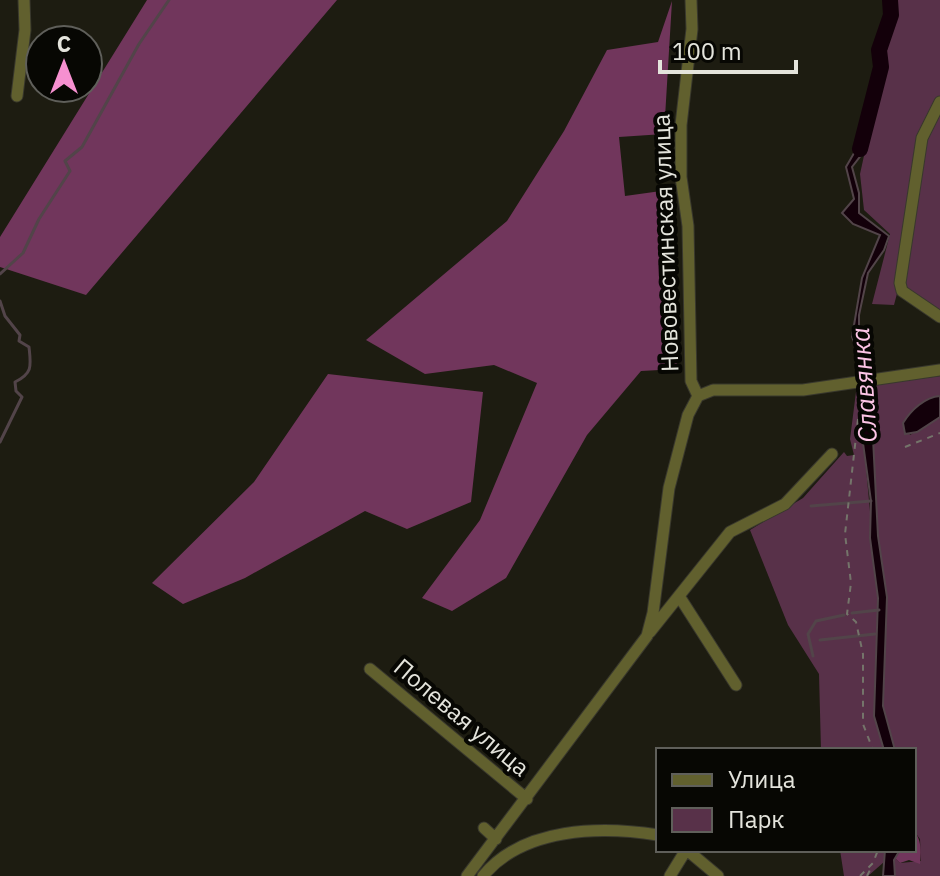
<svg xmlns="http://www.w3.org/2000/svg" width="940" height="876" font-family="'IBM Plex Sans',sans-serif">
<rect width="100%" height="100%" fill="#1d1c11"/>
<path fill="#583149" d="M898,0H940V314L899,286L894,305L872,304L890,234L864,210L860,174Z
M940,376V396L925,401L905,419L910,435L940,417V876H895V858L900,863L921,861L920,839L914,831V750H895L883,706L887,597L878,536L871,399L867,386Z
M859,391L879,610L874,716L884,750H821L819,674L788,625L750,530L803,498L844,452L847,456L854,455L850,439L856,392Z
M840,850H885L884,862L868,876H844Z"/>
<path fill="#71365c" d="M147,0H337L86,295L0,267V237Z
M672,1L664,134L619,137L625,196L661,191L659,275L678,369L641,371L587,435L506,578L452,611L422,598L480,520L537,383L494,365L425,374L366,340L507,221L564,131L607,50L658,42Z
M328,374L483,392L471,502L407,529L365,511L245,578L183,604L152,583L254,482Z
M914,831C922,840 921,853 920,864L909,860L900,863L895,858L900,850H914Z"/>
<path fill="#13000a" stroke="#524449" stroke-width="2" d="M868,127L862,154L852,167L859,193V213L889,236L884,250L868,273L859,315V336L870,355L862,368L871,399L878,536L887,597L883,706L895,750H884L874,716L878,598L870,538L871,501L862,436L860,358L852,337L862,278L880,235L853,224L842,213L854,199L846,167L857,148L860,128Z
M940,396V417L917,432L905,434L903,423C911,410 925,397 940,396Z
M885,850H900L894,860L895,876H883Z"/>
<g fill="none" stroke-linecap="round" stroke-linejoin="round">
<path stroke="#524449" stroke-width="3" d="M0,274L23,253L39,219L70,171L65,161L82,147L139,44L169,0
M0,301L5,316L20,335L19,341L29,347C31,366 33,373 15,382L16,391L22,397L0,442
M811,506L871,501
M852,613L879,610
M820,640L875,634
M813,656L808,634L816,621L844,615"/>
<path stroke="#13000a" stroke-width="16" d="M860,149L881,67L879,50L891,15L890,0"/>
<defs>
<path id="minor" d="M691,0L692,29L681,125V177L688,226L691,381L698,396
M17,96L25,30L24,0
M940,102L922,138L900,283L902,291L940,317
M679,596L736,685
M650,632L730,532L785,504L832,454
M370,669L527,799
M484,828L496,839
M687,850L718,876
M467,876L647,636L653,613L669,488L688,415L698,396L713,390H803L940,370
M483,876C523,827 601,826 658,835
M670,876L686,850"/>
</defs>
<use href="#minor" stroke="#39382d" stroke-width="13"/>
<path stroke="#74746a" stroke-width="2" stroke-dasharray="6 6" stroke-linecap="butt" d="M858,419L845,534L851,583L847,614L856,622L863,654V724L873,750
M905,447L940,433
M860,876L873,863L878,850
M867,876L872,866"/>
<use href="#minor" stroke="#61602e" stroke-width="11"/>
</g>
<g text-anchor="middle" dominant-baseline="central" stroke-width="8" stroke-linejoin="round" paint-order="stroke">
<g font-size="24" fill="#e4e4dc" stroke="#070703">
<text transform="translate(665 243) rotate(-92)">Нововестинская улица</text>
<text transform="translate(462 717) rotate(40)">Полевая улица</text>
</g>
<g font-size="26" font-style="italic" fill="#fdc5e6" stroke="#070703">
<text transform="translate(863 385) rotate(-94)">Славянка</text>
</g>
</g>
<rect x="656" y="748" width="260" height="104" fill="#070703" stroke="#5f5f5a" stroke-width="2"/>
<rect x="672" y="774" width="40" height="12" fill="#61602e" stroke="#5f5f5a" stroke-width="2"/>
<text x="728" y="788" font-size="24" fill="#e4e4dc">Улица</text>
<rect x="672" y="808" width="40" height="24" fill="#583149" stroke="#5f5f5a" stroke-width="2"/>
<text x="728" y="828" font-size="24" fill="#e4e4dc">Парк</text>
<g transform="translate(64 64)"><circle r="38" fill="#070703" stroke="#5f5f5a" stroke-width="2"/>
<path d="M0-6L14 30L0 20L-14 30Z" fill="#f690d0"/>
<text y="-12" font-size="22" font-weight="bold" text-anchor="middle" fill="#e4e4dc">С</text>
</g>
<path d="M660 60v12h136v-12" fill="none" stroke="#e4e4dc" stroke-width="4"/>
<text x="672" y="60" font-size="24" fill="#e4e4dc" stroke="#070703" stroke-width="6" paint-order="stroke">100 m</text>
</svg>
